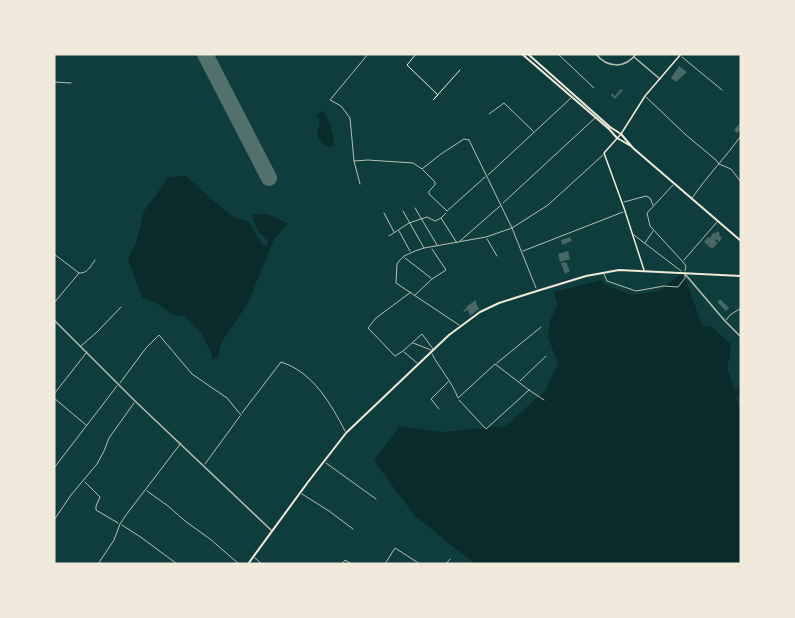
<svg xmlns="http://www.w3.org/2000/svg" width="795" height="618" font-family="Montserrat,sans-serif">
<rect width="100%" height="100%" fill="#0f3d3e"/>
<path fill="#0a2a2b" d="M324,111C329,122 334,133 334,145L331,147C324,147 321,142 317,136L320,122L317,114Z
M186,176L225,211L234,217L249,222L262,245L267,246L268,241L258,231L252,215C265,211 277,217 288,224L274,239L248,303L221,343L218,357L212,360L211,353L202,334L184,316L173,315L158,304L142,298L128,259L137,240L144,211L169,177Z
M683,272L702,325L712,327L731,344L730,357L727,367L741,411V564H475L415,516L374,461L400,426L441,432L505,426L545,391L558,364L548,337L550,321L557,305L554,292L602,280L604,284L631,295L660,291Z"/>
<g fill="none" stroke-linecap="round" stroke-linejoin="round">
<path stroke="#0a2a2b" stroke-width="3" d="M738,392L739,388L741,386
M733,394L738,392L741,400"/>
<path stroke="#53706d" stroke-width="16" d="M205,54L269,178"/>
</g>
<path fill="#486865" d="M679,66L687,72L676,82L671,78Z
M621,89L623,90L615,99L611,95L612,93L615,96Z
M741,122V129L737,133L734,130Z
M717,231L720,233L719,235L722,238L719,242L716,239L715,241L718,243L712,249L704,242L708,237L710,238L714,232L715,234Z
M570,237L572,241L562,245L561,240Z
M568,251L570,259L560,262L558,254Z
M566,262L570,271L565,274L561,263Z
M720,299L729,308L726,311L717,302Z
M476,300V303L479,309L470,316L468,310L464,312L463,311L467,308L466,307Z"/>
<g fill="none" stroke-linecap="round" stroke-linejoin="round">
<path stroke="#f1e9da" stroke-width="1" d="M416,54L407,65L438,95L433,100L460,70"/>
<path stroke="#b8beb3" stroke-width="1" d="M558,54L594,88
M682,57L722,90
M54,82L71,83
M646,97L686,135L716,160L719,164L731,169L741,182
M489,114L504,103L533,131
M354,161L368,160L413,163L422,169L441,154L464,139L469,140L512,228L536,288
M423,170L435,182V185L429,191V194L447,211L485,177
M488,175L571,98
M360,184L354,161L350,118L341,106L330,100L368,54
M673,185L647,213L650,226L683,262L686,266L685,271
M692,198C707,176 725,158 741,136
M624,202L646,196L650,198L653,205
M503,203L595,118
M415,208L437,245
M403,211L424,248
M384,213L394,232
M441,218L446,213
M399,231L410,251
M634,235L681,271
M389,236L409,223L427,217L435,221L441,218L457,243
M487,239L497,256
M460,241L500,206
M645,243L653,231
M523,251L623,212
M54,254L79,273
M405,258L431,278
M684,260L717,222
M604,274L607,281L636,291L664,286L678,287L685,278V275
M411,292L376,318L368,328L395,356L403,351L422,334L433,349
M415,295L432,279L446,270L432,249
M54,303L79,273C87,274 91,266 95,260
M726,320L730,315L741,308
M459,325L396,283L397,264L399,261L404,256L415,251L424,248L486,237L512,228L548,205L603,155
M413,343L431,350
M81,346L98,331L121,307
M404,352L417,363
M432,354C440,369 452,382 458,398L495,364L529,390L544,400
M497,363L541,327
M520,381L546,356
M120,383L146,348L159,335L192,374L227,398L241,415
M54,394L87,352
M54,398L86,425
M459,400L486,429L529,390
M439,409L431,399L448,382
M242,413L281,362C313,372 331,404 345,431
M326,463L376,499
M205,464L240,416
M54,468L117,386
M85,482L100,497L96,506V510L118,523
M147,491L168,506L185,521L210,539L239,564
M302,494L329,511L353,529
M54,520L71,495L97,464L104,451L109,438L134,403
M122,525L142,538L177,564
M255,558L262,564
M98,564L114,540L120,524L126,515L181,443
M342,564L345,560L352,564
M385,564L395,548L420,564
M446,564L450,559"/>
<path stroke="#b8beb3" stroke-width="1.5" d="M596,54C607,68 625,69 636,54
M634,57L660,79
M685,274L725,321L741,337
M54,320L135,401L271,530"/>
<path stroke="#f1e9da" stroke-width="1.5" d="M644,270L624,208L604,153L621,134L645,96L681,54"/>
<path stroke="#f1e9da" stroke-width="2" d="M522,54L609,129L617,138L631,146
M528,54L610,127L621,134L633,148L741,241
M248,564L308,482L346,433L449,335L480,312L499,303L537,291L586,276L619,270L741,276"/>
</g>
<rect width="795" height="618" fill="none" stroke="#f1e9da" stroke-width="111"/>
</svg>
